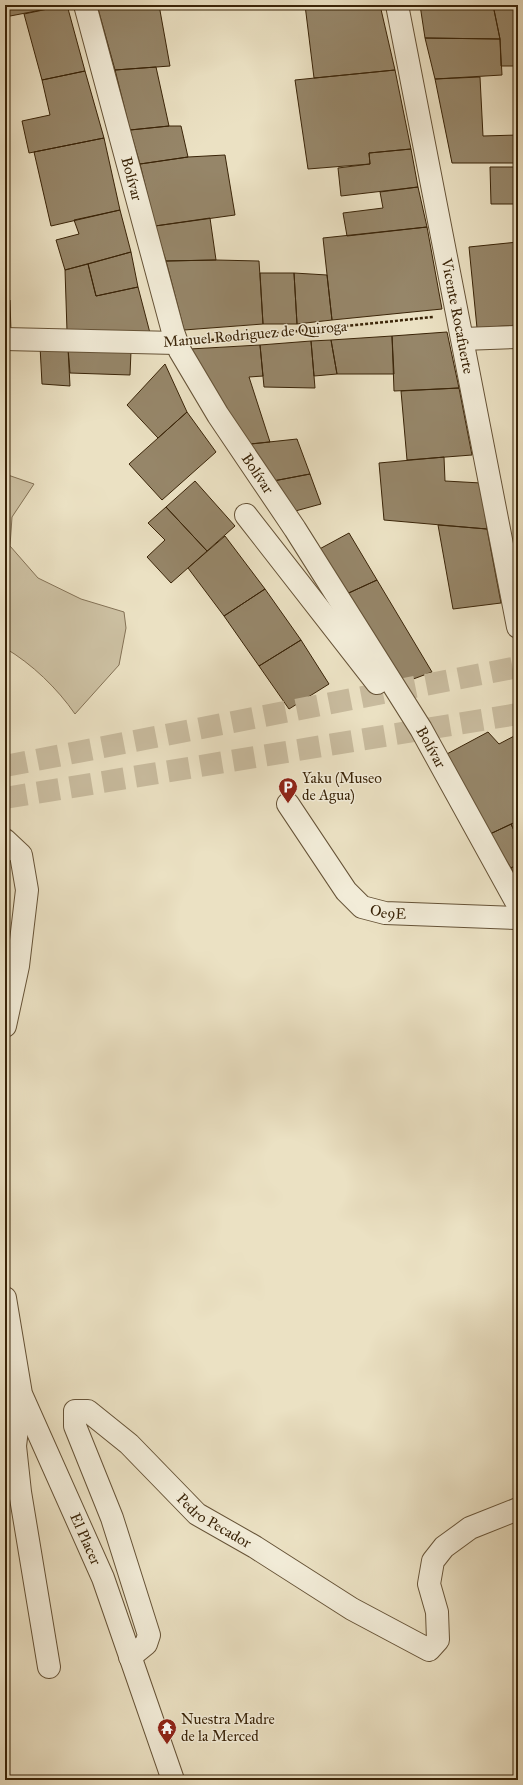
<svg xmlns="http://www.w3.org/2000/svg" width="523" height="1785" font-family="'IM FELL Great Primer',serif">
<rect width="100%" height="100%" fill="#ebe1c3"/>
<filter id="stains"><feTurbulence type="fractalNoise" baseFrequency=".005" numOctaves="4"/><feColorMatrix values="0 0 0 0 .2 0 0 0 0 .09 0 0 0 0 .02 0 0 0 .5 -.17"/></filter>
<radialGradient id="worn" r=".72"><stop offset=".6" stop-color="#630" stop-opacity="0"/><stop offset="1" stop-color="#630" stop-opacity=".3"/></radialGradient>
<path fill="#cdc1a3" stroke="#847256" d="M5,474L34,484L12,517L10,546L38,578L81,599L124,612L126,628L119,665L75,714C57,688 32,664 5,648Z"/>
<path fill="#968669" stroke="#3a2408" d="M5,5H67L5,17Z
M67,5L85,71L42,80L24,14Z
M97,5H159L170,66L115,70Z
M305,5H380L395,70L314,78Z
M420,5H493L500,39L425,38Z
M493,5H518V66H501L500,39Z
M425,38L500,39L502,75L435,79Z
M156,67L169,126L130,130L115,70Z
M395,70L411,149L369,153L370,164L308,169L295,80Z
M85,71L104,138L29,153L22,121L50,115L42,80Z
M480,77L483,136L518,135V163H452L435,79Z
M169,126H181L188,157L140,164L130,130Z
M104,138L120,210L51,226L34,152Z
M411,149L418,187L341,196L338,168L370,164L369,153Z
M225,155L235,215L155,226L140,164L188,157Z
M490,167H518V204H491Z
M418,187L427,227L347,236L343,213L383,208L380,192Z
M120,210L131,252L65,270L56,240L79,234L74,220Z
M210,218L216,260L166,261L155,226Z
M427,227L442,309L332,320L323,238Z
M518,242V325L477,328L469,247Z
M131,252L138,287L96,296L88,264Z
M216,260L259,261L263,324L184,330L166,261Z
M88,264L96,296L138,287L150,333L67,331L65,270Z
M260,273H294L297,324H263Z
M294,273L327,275L332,320L297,324Z
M5,300H10L11,334H5Z
M447,332L459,388L394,391L392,336Z
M392,336L394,374H337L331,340Z
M331,340L337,374L314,376L311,341Z
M311,341L315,388L264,387L260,345Z
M260,345L263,376L249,377L270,442L241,445L190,349Z
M40,346L68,348L70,386L42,384Z
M68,348L131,351L130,375L70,373Z
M165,364L187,412L158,438L127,405Z
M459,388L472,455L407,460L401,391Z
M187,412L216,452L162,500L129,464Z
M297,439L310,474L268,482L241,445Z
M444,457L445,481L481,483L487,529L384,520L379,463Z
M310,474L321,504L288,513L268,482Z
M195,481L235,526L207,551L166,507Z
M166,507L207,551L171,583L147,557L165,540L148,523Z
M438,525L487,529L501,603L453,609Z
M349,533L377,580L340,597L314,552Z
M225,536L265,589L224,616L188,568Z
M377,580L432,672L400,684L340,597Z
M265,589L301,640L259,666L224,616Z
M301,640L329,684L289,709L259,666Z
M488,732L499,744L518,734V821L490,834L445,755Z
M518,821V839L511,824Z
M511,824L518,839V864L511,868L490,834Z
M518,864V881L511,868Z"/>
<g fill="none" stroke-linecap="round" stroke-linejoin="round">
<path stroke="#c8bb9e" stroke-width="22" stroke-dasharray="22 11" stroke-linecap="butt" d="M5,766L518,667
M5,798L518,714"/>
<defs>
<g id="minor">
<path id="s1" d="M85,5L173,332L180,351L218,415L295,529L421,729L518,905"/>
<path id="s2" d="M397,5L518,627"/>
<path d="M5,339L176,343"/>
<path d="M463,339L518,337"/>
<path d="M246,515L377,683"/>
<path id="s3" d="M288,804L346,891L362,907L385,913L518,918"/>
<path d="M5,840L21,855L27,890L18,966L5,1026"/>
<path id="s4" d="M5,1298L21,1394L103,1578L173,1780"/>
<path d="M21,1395L15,1446L20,1492L49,1667"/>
<path id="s5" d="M130,1657L146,1644L149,1635L112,1518L75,1426V1411H88L129,1444L197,1514L255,1547L352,1609L429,1650L438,1640L437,1612L429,1584L433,1561L444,1547L470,1528L518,1509"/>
</g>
</defs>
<use href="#minor" stroke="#665337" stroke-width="24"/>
<path stroke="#3a2408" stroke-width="2.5" stroke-dasharray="3 2" stroke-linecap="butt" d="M201,341L433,317"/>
<use href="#minor" stroke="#f2ecd8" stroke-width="22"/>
</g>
<defs>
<symbol id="parking-pin" viewBox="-11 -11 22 30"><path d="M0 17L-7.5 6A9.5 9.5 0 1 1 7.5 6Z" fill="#8f2418" stroke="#f2ecd8"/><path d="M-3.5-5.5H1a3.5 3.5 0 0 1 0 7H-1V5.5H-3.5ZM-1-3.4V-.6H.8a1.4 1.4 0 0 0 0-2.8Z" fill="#fff"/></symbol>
<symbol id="temple-pin" viewBox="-11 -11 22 30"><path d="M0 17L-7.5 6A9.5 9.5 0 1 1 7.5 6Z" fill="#8f2418" stroke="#f2ecd8"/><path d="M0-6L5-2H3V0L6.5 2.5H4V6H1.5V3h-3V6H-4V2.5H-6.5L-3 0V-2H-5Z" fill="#fff"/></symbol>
</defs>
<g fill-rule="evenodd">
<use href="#parking-pin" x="277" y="776" width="22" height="30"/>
<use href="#temple-pin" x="156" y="1717" width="22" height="30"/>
</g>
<g text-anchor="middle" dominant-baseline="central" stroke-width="3" stroke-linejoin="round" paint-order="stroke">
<g font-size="15" fill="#3a2408" stroke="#f2ecd8">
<text stroke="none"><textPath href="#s1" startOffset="180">Bolívar</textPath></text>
<text stroke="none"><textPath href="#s2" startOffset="317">Vicente Rocafuerte</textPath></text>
<text transform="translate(255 334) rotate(-5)">Manuel Rodriguez de Quiroga</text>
<text stroke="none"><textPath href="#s1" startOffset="504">Bolívar</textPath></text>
<text stroke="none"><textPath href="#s1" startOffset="828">Bolívar</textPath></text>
<text stroke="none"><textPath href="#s3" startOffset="154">Oe9E</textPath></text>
<text stroke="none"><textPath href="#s5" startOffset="448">Pedro Pecador</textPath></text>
<text stroke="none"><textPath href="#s4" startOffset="256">El Placer</textPath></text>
</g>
<g font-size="15" fill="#3a2408" stroke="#f2ecd8" text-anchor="start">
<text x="302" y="778">Yaku (Museo<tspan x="302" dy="17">de Agua)</tspan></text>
<text x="181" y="1719">Nuestra Madre<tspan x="181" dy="17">de la Merced</tspan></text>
</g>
</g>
<rect width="523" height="1785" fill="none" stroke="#ebe1c3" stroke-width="20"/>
<rect x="6" y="6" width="511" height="1773" fill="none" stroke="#3a2408" stroke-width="2"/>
<rect x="10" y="10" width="503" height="1765" fill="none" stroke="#3a2408"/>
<rect width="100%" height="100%" filter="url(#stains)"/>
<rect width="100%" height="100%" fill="url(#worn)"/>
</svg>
